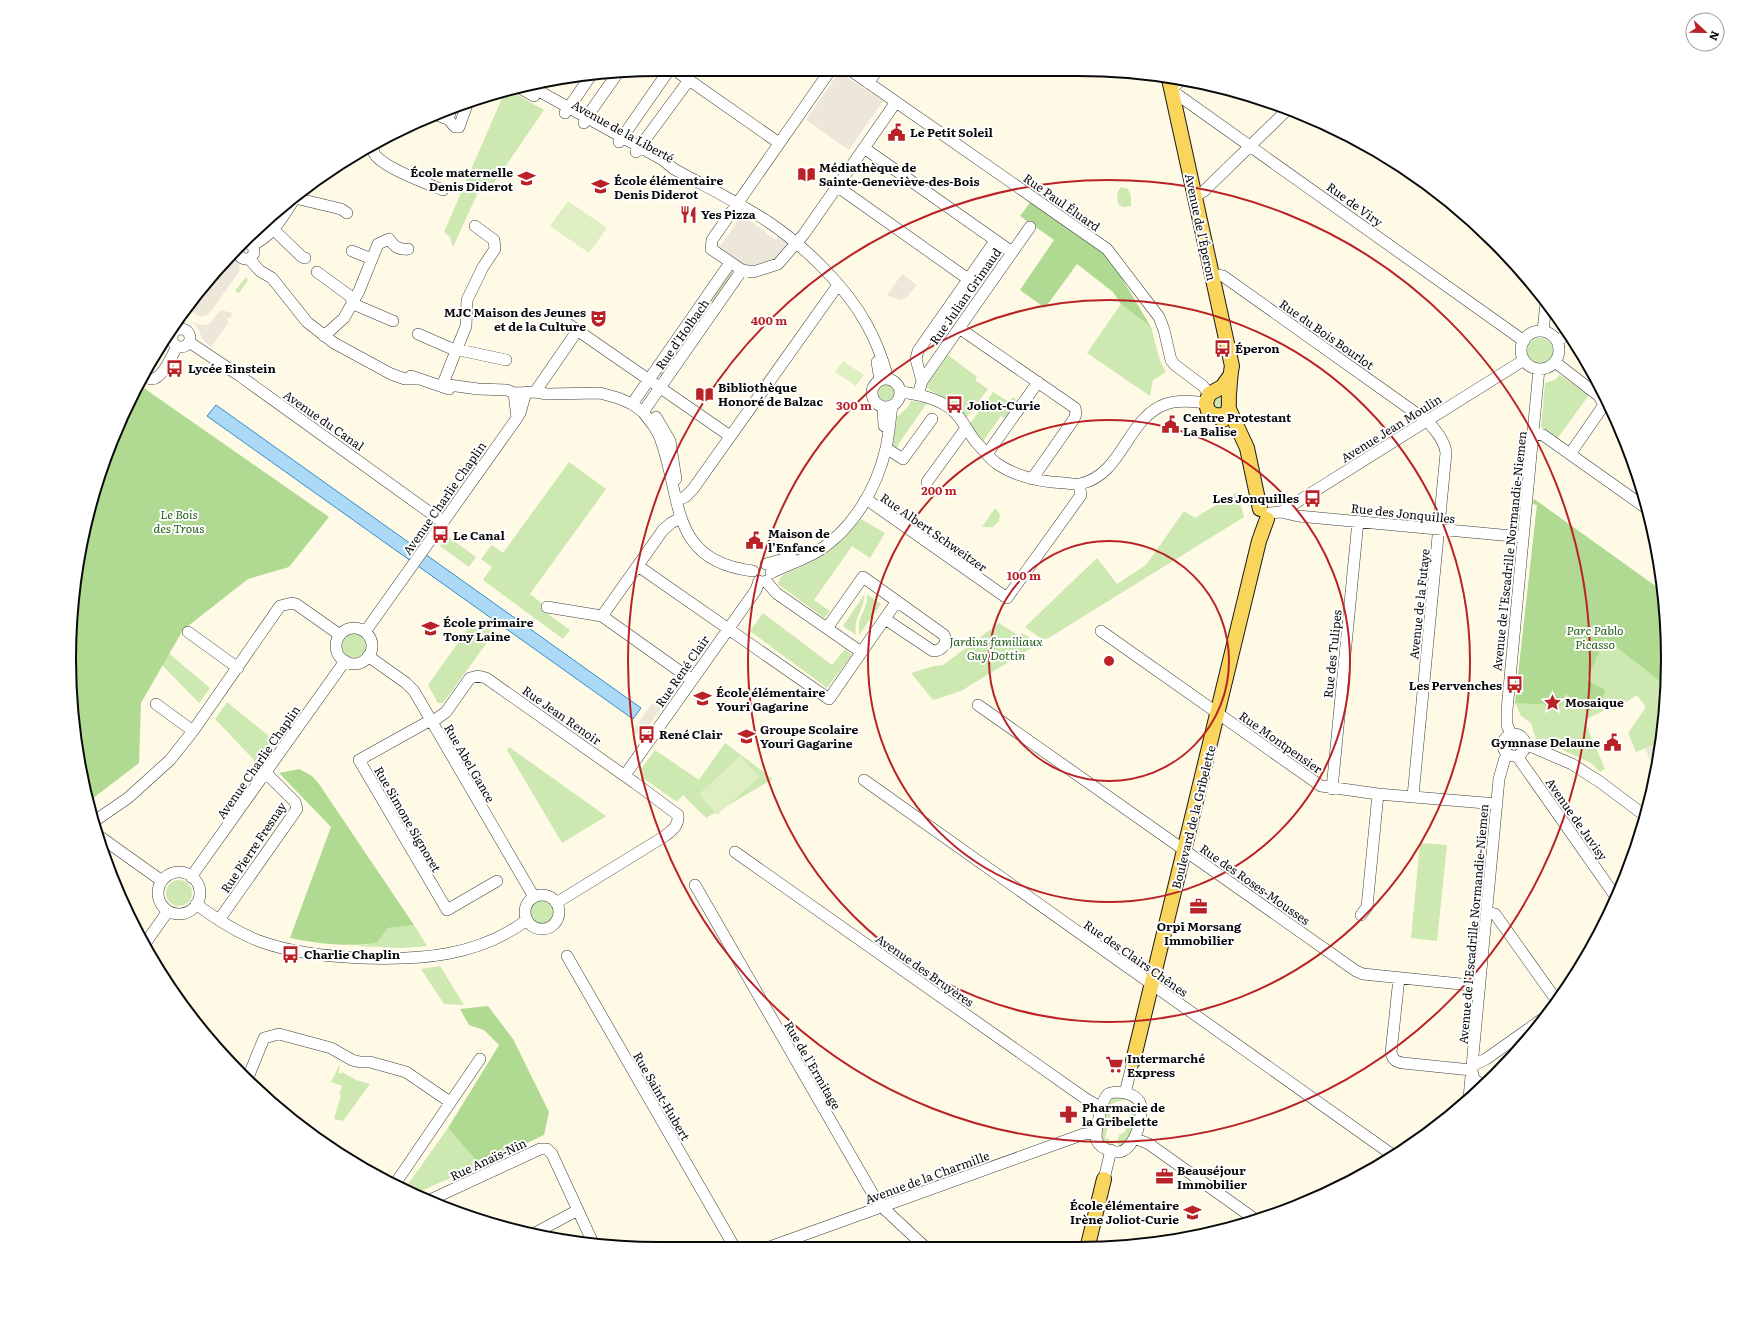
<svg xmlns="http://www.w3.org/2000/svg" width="1737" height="1318" font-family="Literata,serif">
<rect width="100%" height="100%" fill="#fffae6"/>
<path fill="#cde8b1" d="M506,89L544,110L487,193L480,188L453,247L450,237L444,232Z
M1121,187L1128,189L1131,195V206L1123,207L1118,204L1117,193Z
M729,270L735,275L663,377L657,373Z
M246,277L248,280L239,293L235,291Z
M1121,304L1151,327L1160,361L1166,372L1153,380L1150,396L1087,353Z
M1527 351a13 13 0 1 1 26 0a13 13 0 1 1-26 0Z
M948,355L977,377L975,380L988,389L964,421L954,402L931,391L926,386Z
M1560,375L1589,395L1557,439L1541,427L1545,383L1555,380Z
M876 394a10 10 0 1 1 20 0a10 10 0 1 1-20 0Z
M993,392L1009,402L1013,397L1017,401L1005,418L1001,416L981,444L968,426Z
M1218,397L1224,399L1225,407L1214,409L1212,401Z
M911,401L927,403L900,442L896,450L892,449L897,417L908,407Z
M569,462L606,489L530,594L544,605L541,609L570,630L563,639L483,580L492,567L481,559L492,545L503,553Z
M1237,492L1244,517L1047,639H1042L1025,627L1097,558L1117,584L1146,565L1184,511L1195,518Z
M1534,499L1661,590L1668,659L1665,686L1657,695L1664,701L1660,742L1636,752L1628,733L1646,707L1637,695L1620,706L1609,711L1608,709L1584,720L1605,769L1600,772L1591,763L1543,741L1542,739L1537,742L1531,723L1521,716L1515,703L1537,505L1533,504Z
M995,508L1000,514L999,521L993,527H982Z
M861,519L885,533L870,558L852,546L814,600L830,611L824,618L778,584C781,572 789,573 798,568C823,558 844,540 861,519Z
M447,536L476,557L469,567L440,546Z
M867,594L881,604L859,635V622L867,602Z
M864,595C865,610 853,615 856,635L843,626Z
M763,613L832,665L845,649L852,655L827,688L750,631Z
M475,619L494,633L443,703H438L428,685Z
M999,623L1019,636L1022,633L1035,641V646L961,691L933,700L911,673L934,666L943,665Z
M342 646a13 13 0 1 1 26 0a13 13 0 1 1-26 0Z
M166,651L210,688L199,703L161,664Z
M227,702L275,741L258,764L215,719Z
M725,743L773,779L706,818L683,795L677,802L643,778L641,769L655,750L699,780Z
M509,747L606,816L605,817L562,843L507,750Z
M1420,843L1447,845L1437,941L1411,938Z
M166 893a13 13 0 1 1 26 0a13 13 0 1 1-26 0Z
M528 912a13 13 0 1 1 26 0a13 13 0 1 1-26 0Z
M414,925L427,946L403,948L357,946L377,943L388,928Z
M440,966L464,1005L444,1004L421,969Z
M339,1066L340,1067L338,1073L341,1074L342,1072L356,1080L370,1084L343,1121L334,1119L341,1095L339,1094L342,1086L331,1082Z
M1112,1096L1130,1098L1113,1103L1105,1139L1108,1138L1117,1149L1104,1145L1099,1133L1106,1104Z
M1136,1102L1138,1106L1131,1140L1123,1148L1117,1143L1119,1135L1125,1132L1132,1105Z
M448,1128L480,1165L421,1191V1196L402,1187L409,1183Z"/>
<path fill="#b0d991" d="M1032,200L1105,250L1151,327L1121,304L1113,292L1077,264L1045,308L1020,290L1054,240L1020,216Z
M138,384L329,517L289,567L248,579L183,630L141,703L139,763L88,802C56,682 67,550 114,436C122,418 128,400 138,384Z
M1534,499L1661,590L1668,659L1665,685L1605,638L1587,680L1605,690C1603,702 1599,708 1587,711L1566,694L1560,705L1515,703L1537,505L1533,504Z
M299,769L312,776L319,784L414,925L388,928L377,943C347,947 320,944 290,938L331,827L279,773Z
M488,1006L513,1039L549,1112L544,1135L480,1165L448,1128L499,1045L484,1030L469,1025L460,1009Z"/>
<path fill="#dfefc3" d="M568,201L607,228L589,253L550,226Z
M843,361L864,375L856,386L835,372Z
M740,756L759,777L717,815L699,794Z"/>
<path fill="#ece7d8" d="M839,72L883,101L849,150L806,120Z
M740,210L751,216L749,220L776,240L778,236L789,244L777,261L750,266L748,271L714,251L712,240L721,245L739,219L734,215Z
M234,251L240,267L239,272L210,313L205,316H198L186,308L216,270Z
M902,274L917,285L907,297L901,300L896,299L887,295Z
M221,310L232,313L231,317L226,319L229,322L211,347L203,340L197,326L191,322L201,325L209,324Z
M652,703L661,708L641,737L633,731Z
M1660,742L1658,756L1650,760L1645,748Z"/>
<path fill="#abd9f6" stroke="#328dcd" d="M216,405L641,708L633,719L207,416Z"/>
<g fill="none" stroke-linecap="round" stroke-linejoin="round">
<defs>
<path id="minor" d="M829,72L712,240L711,249L742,270L753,272L778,264L804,234L896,102
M853,72L1107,249L1159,317L1164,330L1171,360L1175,365L1203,386L1209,394
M679,73L779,143
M1180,81L1171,90L1524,341
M868,83L876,72
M528,85L663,160L674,169C705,186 737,202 767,221C803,245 846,286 867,325C876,341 883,360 888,378
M518,87L534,96
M565,113L592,74
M434,114L448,119L452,107
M448,119L455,127H459L468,102
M584,123L591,111L617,74
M619,142L667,73
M373,144C373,147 373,150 374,153C381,167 428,184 443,190
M864,148L1012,252
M636,152L689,80
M838,187L968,279
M1194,197L1204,191L1287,110
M273,229L302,257L305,258
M238 251a8 8 0 1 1 16 0a8 8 0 1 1-16 0Z
M252,245C272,237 284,215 295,198L341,209L347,213
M352,251L372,259
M249,259L260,271L272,278L307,322L334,343L391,374L405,379H416
M317,272L350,296L353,303L358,306L393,321
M1210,273L1223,276L1427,421C1435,429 1445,442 1446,453L1413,796
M561,319L730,436
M959,328L1075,408L1076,414L1074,419L1032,479
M172 338a9 9 0 1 1 18 0a9 9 0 1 1-18 0Z
M1543,331L1546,303
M1521 350a19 19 0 1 1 38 0a19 19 0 1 1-38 0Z
M418,334L450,348L506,360
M324,336L344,318L359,291L378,244L389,239C394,246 398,250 408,249
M1557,341L1570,333
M189,342L240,376L443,522
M877,362L880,380
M1555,362L1599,396L1604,405
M143,376C145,377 149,379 152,379C162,379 173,354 177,346
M411,376L449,389
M872 393a14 14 0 1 1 28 0a14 14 0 1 1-28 0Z
M922,381L916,359L918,351L995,241
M442,386L449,385L478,389L507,390L514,393L535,392L547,394L600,393L618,398L632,404L643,412L653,425L659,435C683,496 667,561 753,571
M442,386L466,326L467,300L483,267L495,249L494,240L475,226
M535,392L573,337
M901,392C917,394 933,397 947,406C960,414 966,429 975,441C982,448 988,457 996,463C1016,477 1041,482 1065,483C1069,483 1075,485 1080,484C1124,474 1126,418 1166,404C1178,400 1193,401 1206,403
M514,393L517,418
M918,395L922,381L1030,227
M632,404L730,263
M883,407L884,426
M643,412L742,270
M656,417L670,441L676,479
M1533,433L1543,435L1646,508
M886,448L903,459L932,419
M987,454L1038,382
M1570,454L1604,405L1607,403
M927,482L966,428
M866,499L1007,598L1081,495L1079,484
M677,500L685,497L693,489L838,285
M1281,512L1298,516L1523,537
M1270,513L1281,512L1524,360
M766,564L791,557
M638,566L829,699L897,601
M771,573C787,565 803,560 818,551C853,529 877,488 886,448C889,434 890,420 892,406
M766,581L776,593L861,652
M547,607L602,616L692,680
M602,616L663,530L671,523L680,518
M827,628L863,577L944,635C948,643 942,651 933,651L885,619
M336 646a18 18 0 1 1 36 0a18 18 0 1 1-36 0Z
M1101,631L1321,786L1378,794L1497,804
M188,632L238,668
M365,632L517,418L520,413L526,392
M368,656L406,683L414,691L534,897
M156,704L193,731
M978,705L1356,971L1363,974L1480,986
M431,720L359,760L447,910L497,881
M432,722L446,712L470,678L478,676L486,678L635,783L678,815C679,826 672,830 665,836L556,903
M1503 745a11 11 0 1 1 22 0a11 11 0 1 1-22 0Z
M1511,734L1507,725V710L1539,369
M1525,744L1572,764L1600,782L1644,815
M1517,756L1616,897
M625,775L756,590L759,581
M864,780L1394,1156
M1332,789L1358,521
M93,822L128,798L170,760L193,731L280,606L292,603L296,604L340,635
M96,834L162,881
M735,852L1086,1099L1102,1108
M158 893a21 21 0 1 1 42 0a21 21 0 1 1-42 0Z
M191,877L345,661
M695,885L878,1203L924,1246
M525 912a17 17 0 1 1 34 0a17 17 0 1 1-34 0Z
M196,904C216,919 236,932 259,941C292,953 326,956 361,958C420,960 477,957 527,920
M1487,912L1495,914L1557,1001
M1361,915L1367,907L1378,794
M219,920L297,809L295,802L266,773
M144,945L168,911
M567,956L735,1248
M1399,978L1391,1053C1393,1060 1396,1062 1403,1063L1471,1070
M1471,1070L1474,1065L1486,1059L1541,1020
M1472,1071L1474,1079L1483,1086
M247,1080L264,1038L279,1034L331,1048L352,1060L360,1062H370L406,1072L450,1102
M1120,1092C1127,1093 1135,1095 1139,1101C1146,1111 1135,1152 1118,1152C1111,1152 1100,1148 1097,1141C1094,1133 1102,1099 1108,1094C1112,1092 1116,1092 1120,1092Z
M1125,1093L1133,1061
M1469,1098L1499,779L1504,761L1507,754
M1134,1138L1149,1144L1256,1220
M1104,1179L1111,1150
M395,1184L480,1059
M430,1200L540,1149H547L552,1154L594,1245
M535,1233L578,1210
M767,1248L1084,1134L1096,1133"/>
<path id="major" d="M1169,79L1232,366C1230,375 1230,385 1229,394C1228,404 1233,417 1215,415
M1229,409L1247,448L1260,509
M1223,420L1208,411L1206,403L1209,394L1222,387L1230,376
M1133,1061L1259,541L1267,519
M1088,1245L1104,1179"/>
</defs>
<use href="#minor" stroke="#3d3d3d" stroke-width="12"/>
<use href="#major" stroke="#1b1b1b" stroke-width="16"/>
<use href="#minor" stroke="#fff" stroke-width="11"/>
<use href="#major" stroke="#f9d55c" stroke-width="14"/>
</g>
<g fill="none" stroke="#b92327" stroke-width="2">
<circle cx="1109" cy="661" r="120"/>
<circle cx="1109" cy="661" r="241"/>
<circle cx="1109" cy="661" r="361"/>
<circle cx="1109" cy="661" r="481"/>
</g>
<defs>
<symbol id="civic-bare" viewBox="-9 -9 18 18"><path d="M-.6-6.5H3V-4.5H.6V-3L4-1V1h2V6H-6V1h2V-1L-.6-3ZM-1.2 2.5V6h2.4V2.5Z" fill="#b92327" stroke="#fff" stroke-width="2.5" paint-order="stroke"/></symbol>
<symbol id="library-bare" viewBox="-9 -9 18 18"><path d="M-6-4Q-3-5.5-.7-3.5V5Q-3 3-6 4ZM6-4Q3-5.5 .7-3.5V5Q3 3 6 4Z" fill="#b92327" stroke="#fff" stroke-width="2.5" paint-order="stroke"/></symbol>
<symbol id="school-bare" viewBox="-9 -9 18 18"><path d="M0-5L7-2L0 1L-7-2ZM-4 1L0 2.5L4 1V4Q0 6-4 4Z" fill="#b92327" stroke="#fff" stroke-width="2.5" paint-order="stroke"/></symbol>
<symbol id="restaurant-bare" viewBox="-9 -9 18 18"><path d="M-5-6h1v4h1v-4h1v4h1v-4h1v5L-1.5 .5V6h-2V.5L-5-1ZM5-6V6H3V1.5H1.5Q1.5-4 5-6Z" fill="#b92327" stroke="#fff" stroke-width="2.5" paint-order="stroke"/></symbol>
<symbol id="theatre-bare" viewBox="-9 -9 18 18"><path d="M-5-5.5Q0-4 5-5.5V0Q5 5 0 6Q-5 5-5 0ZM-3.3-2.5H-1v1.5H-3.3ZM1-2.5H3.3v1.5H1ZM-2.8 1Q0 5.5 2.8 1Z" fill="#b92327" stroke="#fff" stroke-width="2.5" paint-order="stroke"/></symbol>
<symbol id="bus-bare" viewBox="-9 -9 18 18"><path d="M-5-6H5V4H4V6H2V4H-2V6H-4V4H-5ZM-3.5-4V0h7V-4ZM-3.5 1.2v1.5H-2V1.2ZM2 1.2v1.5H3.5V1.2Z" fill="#b92327" stroke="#fff" stroke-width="2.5" paint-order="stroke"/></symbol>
<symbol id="sight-bare" viewBox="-9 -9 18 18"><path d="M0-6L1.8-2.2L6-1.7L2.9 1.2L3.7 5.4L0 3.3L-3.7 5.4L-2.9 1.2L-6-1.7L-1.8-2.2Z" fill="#b92327" stroke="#fff" stroke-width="2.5" paint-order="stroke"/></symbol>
<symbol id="office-bare" viewBox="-9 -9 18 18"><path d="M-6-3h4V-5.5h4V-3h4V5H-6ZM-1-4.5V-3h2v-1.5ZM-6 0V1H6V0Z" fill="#b92327" stroke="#fff" stroke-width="2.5" paint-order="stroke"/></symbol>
<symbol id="supermarket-bare" viewBox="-9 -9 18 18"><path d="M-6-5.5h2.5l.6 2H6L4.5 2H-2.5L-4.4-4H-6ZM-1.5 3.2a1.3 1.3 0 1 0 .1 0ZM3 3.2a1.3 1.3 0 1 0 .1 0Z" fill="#b92327" stroke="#fff" stroke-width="2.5" paint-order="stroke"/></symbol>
<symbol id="pharmacy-bare" viewBox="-9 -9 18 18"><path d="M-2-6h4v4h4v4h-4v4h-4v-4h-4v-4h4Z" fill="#b92327" stroke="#fff" stroke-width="2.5" paint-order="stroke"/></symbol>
</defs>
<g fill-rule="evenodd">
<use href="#civic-bare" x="884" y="120" width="25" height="25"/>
<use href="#library-bare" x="794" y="162" width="25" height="25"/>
<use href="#school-bare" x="514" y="166" width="25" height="25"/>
<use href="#school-bare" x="588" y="174" width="25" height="25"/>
<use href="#restaurant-bare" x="676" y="202" width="25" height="25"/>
<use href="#theatre-bare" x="586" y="306" width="25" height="25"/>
<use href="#bus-bare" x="1210" y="336" width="25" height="25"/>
<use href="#bus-bare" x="162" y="356" width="25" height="25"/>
<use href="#library-bare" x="692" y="382" width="25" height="25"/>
<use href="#bus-bare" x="942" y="392" width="25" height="25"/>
<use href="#civic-bare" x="1158" y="412" width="25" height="25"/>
<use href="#bus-bare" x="1300" y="486" width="25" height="25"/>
<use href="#bus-bare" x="428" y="522" width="25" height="25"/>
<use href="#civic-bare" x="742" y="528" width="25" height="25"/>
<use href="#school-bare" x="418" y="616" width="25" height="25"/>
<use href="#bus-bare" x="1502" y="672" width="25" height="25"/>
<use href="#school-bare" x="690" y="686" width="25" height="25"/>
<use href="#sight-bare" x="1540" y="690" width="25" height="25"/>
<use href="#bus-bare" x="634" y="722" width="25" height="25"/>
<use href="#school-bare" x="734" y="724" width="25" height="25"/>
<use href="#civic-bare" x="1600" y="730" width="25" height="25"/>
<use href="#office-bare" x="1186" y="894" width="25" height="25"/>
<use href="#bus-bare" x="278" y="942" width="25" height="25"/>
<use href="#supermarket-bare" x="1102" y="1052" width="25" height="25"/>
<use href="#pharmacy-bare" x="1056" y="1102" width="25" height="25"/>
<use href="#office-bare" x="1152" y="1164" width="25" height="25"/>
<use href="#school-bare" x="1180" y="1200" width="25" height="25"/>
</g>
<g text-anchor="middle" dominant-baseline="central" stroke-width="4" stroke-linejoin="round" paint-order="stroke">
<g font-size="12" fill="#0a0a0a" stroke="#fff">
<text transform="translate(623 131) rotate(29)">Avenue de la Liberté</text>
<text transform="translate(1062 202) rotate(35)">Rue Paul Éluard</text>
<text transform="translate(1355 204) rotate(36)">Rue de Viry</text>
<text transform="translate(1201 227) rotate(78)">Avenue de l'Éperon</text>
<text transform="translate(965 296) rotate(-55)">Rue Julian Grimaud</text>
<text transform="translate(682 334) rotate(-55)">Rue d'Holbach</text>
<text transform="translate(1327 334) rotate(35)">Rue du Bois Bourlot</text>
<text transform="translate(324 420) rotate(35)">Avenue du Canal</text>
<text transform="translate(1391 428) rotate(-32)">Avenue Jean Moulin</text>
<text transform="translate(444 498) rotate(-55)">Avenue Charlie Chaplin</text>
<text transform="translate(1403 513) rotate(6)">Rue des Jonquilles</text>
<text transform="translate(934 532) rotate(35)">Rue Albert Schweitzer</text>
<text transform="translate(1509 551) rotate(-84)">Avenue de l'Escadrille Normandie-Niemen</text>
<text transform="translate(1419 604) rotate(-84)">Avenue de la Futaye</text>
<text transform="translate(1332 654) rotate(-84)">Rue des Tulipes</text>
<text transform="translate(682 671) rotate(-55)">Rue René Clair</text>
<text transform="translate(562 715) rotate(35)">Rue Jean Renoir</text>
<text transform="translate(1281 742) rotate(35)">Rue Montpensier</text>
<text transform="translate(258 762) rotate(-55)">Avenue Charlie Chaplin</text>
<text transform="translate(470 763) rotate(60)">Rue Abel Gance</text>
<text transform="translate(1193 817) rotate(-76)">Boulevard de la Gribelette</text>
<text transform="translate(408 819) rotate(60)">Rue Simone Signoret</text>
<text transform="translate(1577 819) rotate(55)">Avenue de Juvisy</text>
<text transform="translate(253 847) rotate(-56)">Rue Pierre Fresnay</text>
<text transform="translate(1255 884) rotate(35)">Rue des Roses-Mousses</text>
<text transform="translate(1473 924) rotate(-85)">Avenue de l'Escadrille Normandie-Niemen</text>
<text transform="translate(1136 958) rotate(35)">Rue des Clairs Chênes</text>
<text transform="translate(925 970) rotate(35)">Avenue des Bruyères</text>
<text transform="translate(813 1065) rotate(60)">Rue de l'Ermitage</text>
<text transform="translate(662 1096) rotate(60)">Rue Saint-Hubert</text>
<text transform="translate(488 1159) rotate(-25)">Rue Anaïs-Nin</text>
<text transform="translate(927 1177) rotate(-20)">Avenue de la Charmille</text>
</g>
<g font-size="12" font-weight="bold" fill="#0a0a0a" stroke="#fff" text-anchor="start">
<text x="910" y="132">Le Petit Soleil</text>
<text x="819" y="167">Médiathèque de<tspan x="819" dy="14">Sainte-Geneviève-des-Bois</tspan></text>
<text x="513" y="172" text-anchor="end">École maternelle<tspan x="513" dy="14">Denis Diderot</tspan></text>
<text x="614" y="180">École élémentaire<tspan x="614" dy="14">Denis Diderot</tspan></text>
<text x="701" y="214">Yes Pizza</text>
<text x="586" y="312" text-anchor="end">MJC Maison des Jeunes<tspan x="586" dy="14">et de la Culture</tspan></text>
<text x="1235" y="348">Éperon</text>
<text x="188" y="368">Lycée Einstein</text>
<text x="718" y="387">Bibliothèque<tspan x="718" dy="14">Honoré de Balzac</tspan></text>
<text x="967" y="405">Joliot-Curie</text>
<text x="1183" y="417">Centre Protestant<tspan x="1183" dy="14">La Balise</tspan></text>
<text x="1299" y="498" text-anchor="end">Les Jonquilles</text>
<text x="768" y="533">Maison de<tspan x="768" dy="14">l’Enfance</tspan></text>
<text x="453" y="535">Le Canal</text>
<text x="443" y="622">École primaire<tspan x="443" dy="14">Tony Laine</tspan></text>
<text x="1502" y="685" text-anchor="end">Les Pervenches</text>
<text x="716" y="692">École élémentaire<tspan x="716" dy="14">Youri Gagarine</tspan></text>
<text x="1565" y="702">Mosaique</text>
<text x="760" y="729">Groupe Scolaire<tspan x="760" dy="14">Youri Gagarine</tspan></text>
<text x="659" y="734">René Clair</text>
<text x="1600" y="742" text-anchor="end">Gymnase Delaune</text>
<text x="1199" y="926" text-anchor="middle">Orpi Morsang<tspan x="1199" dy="14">Immobilier</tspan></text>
<text x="304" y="954">Charlie Chaplin</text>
<text x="1127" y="1058">Intermarché<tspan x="1127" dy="14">Express</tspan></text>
<text x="1082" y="1107">Pharmacie de<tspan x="1082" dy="14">la Gribelette</tspan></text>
<text x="1177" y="1170">Beauséjour<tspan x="1177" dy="14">Immobilier</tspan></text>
<text x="1179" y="1205" text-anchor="end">École élémentaire<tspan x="1179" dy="14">Irène Joliot-Curie</tspan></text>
</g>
<g font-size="12" font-style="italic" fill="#28601b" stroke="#fff">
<text x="179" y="514">Le Bois<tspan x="179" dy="14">des Trous</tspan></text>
<text x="1595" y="630">Parc Pablo<tspan x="1595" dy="14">Picasso</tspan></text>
<text x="996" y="641">Jardins familiaux<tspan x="996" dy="14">Guy Dottin</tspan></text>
</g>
</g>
<path d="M0 0H1737V1318H0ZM659 76H1078A583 583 0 0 1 1661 659V659A583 583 0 0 1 1078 1242H659A583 583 0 0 1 76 659V659A583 583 0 0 1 659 76Z" fill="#fff" fill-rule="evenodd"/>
<path fill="none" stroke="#0a0a0a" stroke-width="2" d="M659 76H1078A583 583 0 0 1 1661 659V659A583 583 0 0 1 1078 1242H659A583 583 0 0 1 76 659V659A583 583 0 0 1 659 76Z"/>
<circle cx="1109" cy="661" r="6" fill="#b92327" stroke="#fff" stroke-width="2"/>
<g font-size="12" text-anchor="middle" font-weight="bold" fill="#b92327" stroke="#fff" stroke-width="4" stroke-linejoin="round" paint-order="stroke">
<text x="769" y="325">400 m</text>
<text x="854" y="410">300 m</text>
<text x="939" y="495">200 m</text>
<text x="1024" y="580">100 m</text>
</g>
<g transform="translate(1705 32) rotate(112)"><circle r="19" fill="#ffffff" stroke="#9d9d9d"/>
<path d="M0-3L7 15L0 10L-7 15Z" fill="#b92327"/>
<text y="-6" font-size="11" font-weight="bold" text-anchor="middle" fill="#0a0a0a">N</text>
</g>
</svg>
